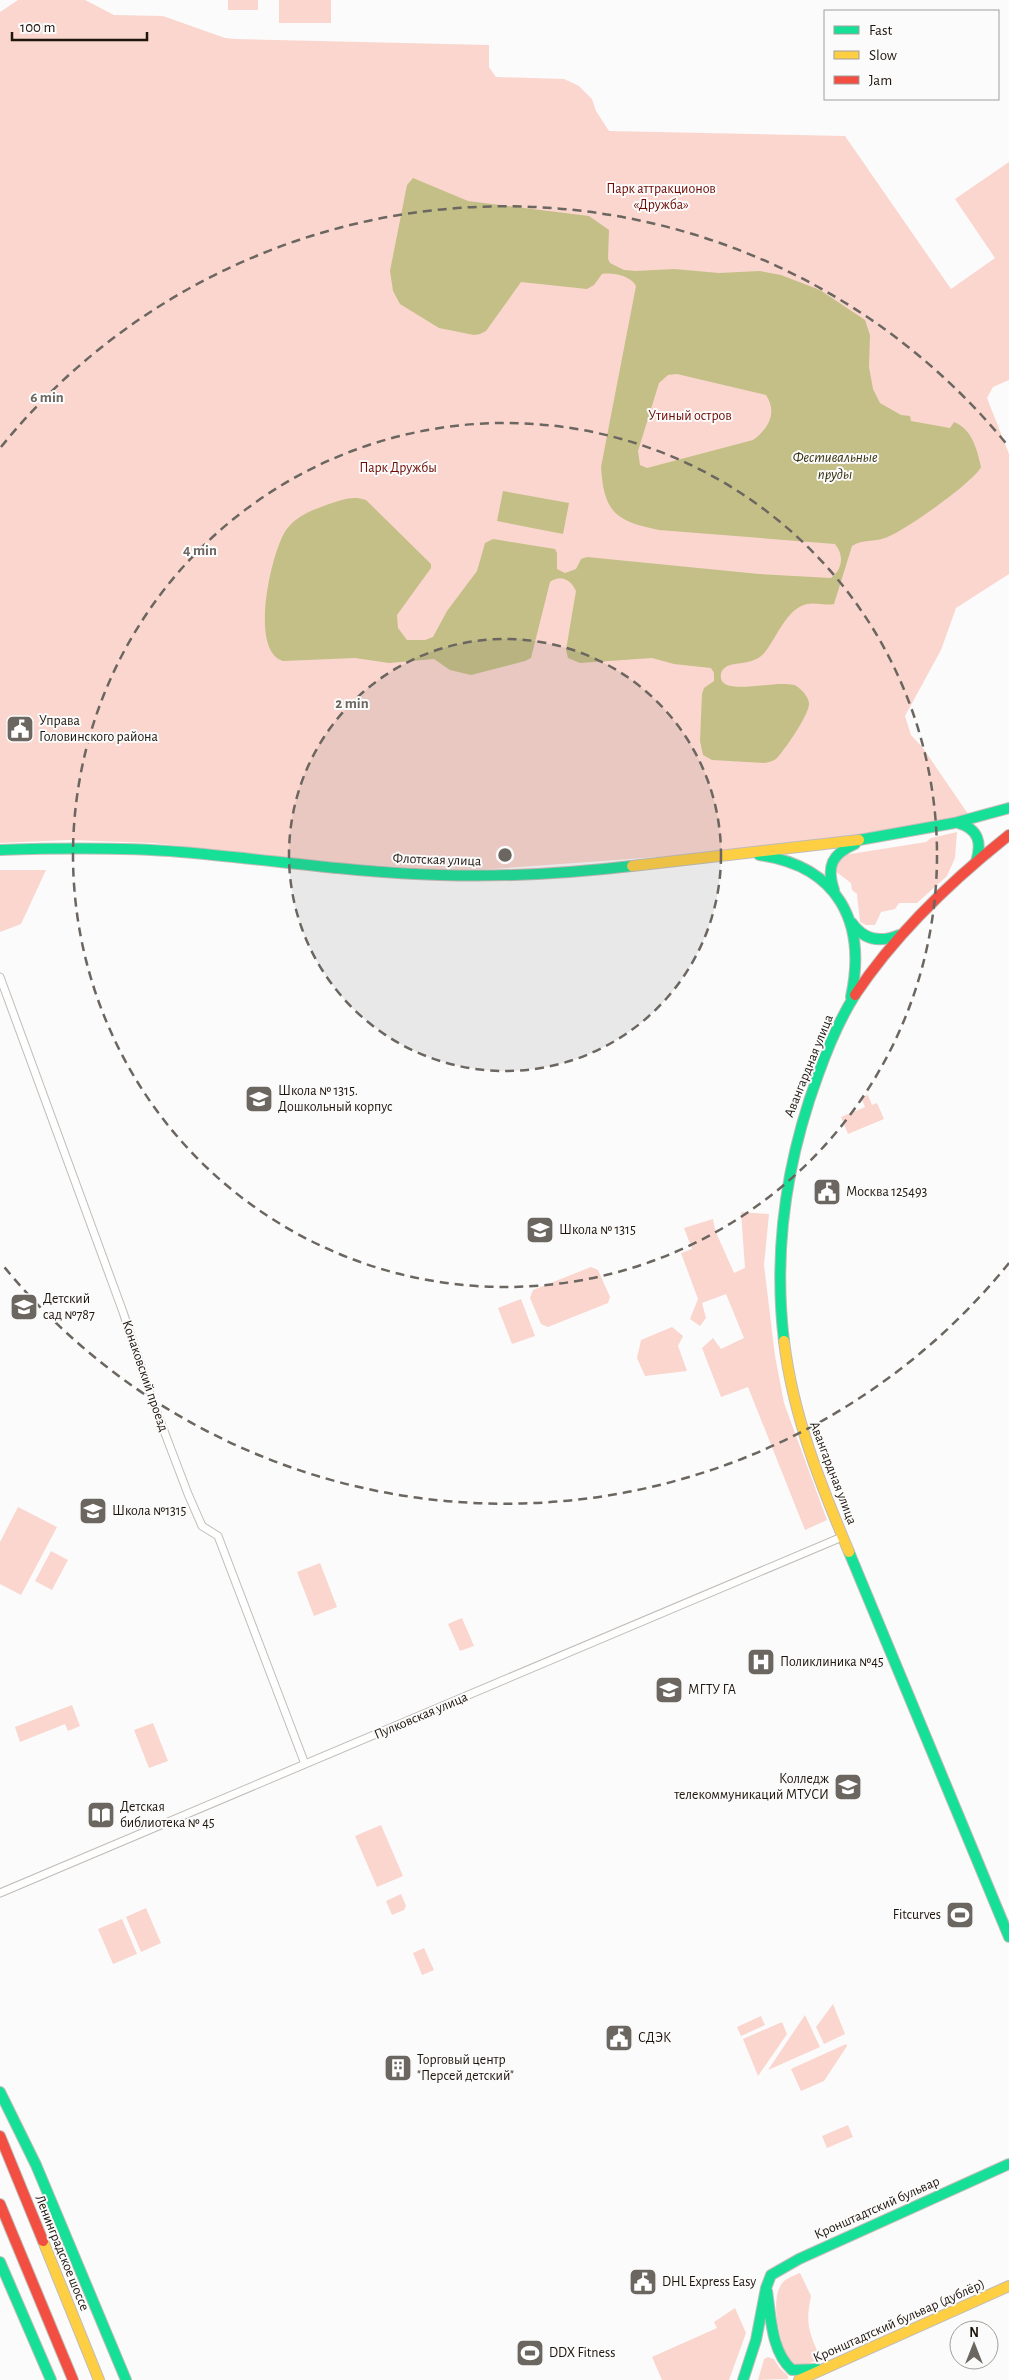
<svg xmlns="http://www.w3.org/2000/svg" width="1009" height="2380" font-family="'Alegreya Sans',sans-serif">
<rect width="100%" height="100%" fill="#fbfbfb"/>
<path fill="#fad6ce" d="M18,0H85L114,15L163,16L225,38L235,39L489,45V67L496,77L564,79L579,86L592,99L596,111L609,131L845,136L951,289L995,258L955,199L1009,162V380L993,387L987,398L1009,454V574L956,608L941,650L905,716L911,735L923,748L968,814L893,831L686,855L492,869L443,870L343,863L152,843L69,840L0,843V12Z
M228,0H258V10H228Z
M279,0H331V23H279Z
M957,832L955,858L947,876L917,903H899L895,909L881,912L875,925H866L860,922L857,894L852,890L851,883L835,871L839,858L844,855L926,842L931,838Z
M0,870H46L21,924L0,932Z
M868,1095L872,1105L877,1103L884,1119L848,1134L841,1117L865,1107L861,1097Z
M741,1212L769,1214L764,1265L775,1356L784,1403L827,1520L805,1530L748,1387L721,1397L702,1348L713,1338L721,1349L744,1338L726,1294L702,1303L706,1318L700,1326L690,1319L698,1299L681,1253L692,1249L684,1228L713,1219L715,1230L734,1273L745,1268Z
M591,1267L598,1270L610,1297L608,1303L548,1327L541,1324L530,1298L533,1290Z
M521,1299L535,1336L512,1344L498,1308Z
M672,1327L683,1336L678,1346L687,1371L645,1376L637,1358L641,1340Z
M18,1507L57,1527L21,1595L0,1584V1542Z
M51,1551L68,1560L52,1590L35,1581Z
M320,1563L337,1607L314,1616L297,1572Z
M462,1618L474,1646L460,1651L448,1624Z
M72,1705L80,1726L68,1731L65,1724L20,1742L15,1727Z
M153,1723L168,1761L149,1768L134,1730Z
M381,1825L403,1876L377,1887L355,1836Z
M401,1894L406,1906L404,1910L392,1915L386,1901Z
M146,1908L161,1943L141,1952L126,1917Z
M122,1919L137,1954L113,1964L98,1929Z
M424,1948L434,1970L422,1975L413,1953Z
M833,2004L845,2034L824,2044L816,2027Z
M805,2015L820,2047L768,2070Z
M761,2016L765,2025L741,2036L737,2027Z
M782,2022L787,2034L758,2076L743,2039Z
M846,2044L847,2046L824,2081L801,2091L791,2069Z
M848,2125L853,2137L827,2148L822,2136Z
M800,2273L811,2296C805,2324 809,2333 821,2359L798,2367L789,2363C781,2345 768,2299 783,2282C787,2278 795,2275 800,2273Z
M735,2308L746,2333L729,2380H662L652,2357L717,2328L714,2322Z
M768,2357L774,2359L779,2367L788,2376V2379L758,2380L764,2359Z"/>
<path fill="#c4bf87" fill-rule="evenodd" d="M413,178L468,201L589,216L609,230L608,259L610,263L624,270L636,271L674,269L719,273L760,271L781,275L820,290L865,320L870,335L869,367L873,389L880,403L901,415L910,416L911,421L950,428L954,422C972,429 977,449 981,467C975,481 902,533 885,538C874,542 863,539 852,546L834,604C825,606 816,602 807,604C786,609 778,636 765,652C752,669 724,658 721,674C716,701 787,675 799,688C803,691 809,698 809,704C809,715 784,751 776,759C773,761 769,762 765,763L712,760L703,755L700,741L702,694L704,688L714,681V673L711,668L674,664L652,658L580,663L568,658L566,650L576,591C571,580 561,574 550,582L531,658L525,661L471,675L450,670L434,659L389,663L355,658L283,661C248,651 272,550 286,530C297,515 313,510 329,504C341,500 353,495 366,500L431,564V568L397,615L398,628L407,640H425L433,637L447,611L477,571L485,543L493,539L555,549L557,553V569L565,573L576,569L581,559L587,557L759,574L831,578C843,569 844,555 835,544L659,530C615,521 604,512 601,467L636,286C631,276 613,272 602,274L594,285L587,289L521,282L486,331L480,334L474,335L439,328L400,304L393,291L390,271L407,185ZM677,374L766,395C778,413 768,429 753,440L647,468L640,465L638,451L659,383L668,375Z
M503,491L569,503L563,534L497,521Z"/>
<g fill="none" stroke-linecap="round" stroke-linejoin="round">
<defs>
<path id="street" d="M0,977L123,1312L153,1402L188,1494L202,1526L218,1536L305,1764
M0,1893L842,1537"/>
<path id="fast" d="M958,823C979,829 982,843 976,862
M859,840L954,823L1009,808
M0,850C61,848 120,847 181,852C267,859 353,873 440,875C501,877 572,873 632,866
M759,855C838,866 867,922 851,997
M834,890C826,866 832,854 855,844
M852,923C864,940 880,943 899,935
M784,1341C773,1249 786,1162 818,1075C828,1047 839,1020 855,995
M849,1552L1009,1937
M0,2092L36,2165L126,2380
M0,2262L51,2380
M767,2291C771,2317 771,2351 792,2370L817,2369
M743,2380L756,2340L766,2288L771,2275L799,2259L1009,2164"/>
<path id="slow" d="M632,866L859,840
M784,1341C793,1416 820,1483 849,1552
M43,2241L99,2380
M799,2380L1009,2286"/>
<path id="jam" d="M855,995C896,933 951,881 1009,835
M0,2136L43,2241
M0,2204L73,2380"/>
</defs>
<use href="#street" stroke="#c1bcb7" stroke-width="9"/>
<use href="#fast" stroke="#c1bcb7" stroke-width="12"/>
<use href="#slow" stroke="#c1bcb7" stroke-width="12"/>
<use href="#jam" stroke="#c1bcb7" stroke-width="12"/>
<use href="#street" stroke="#fefefe" stroke-width="7"/>
<use href="#fast" stroke="#16e098" stroke-width="10"/>
<use href="#slow" stroke="#ffcf43" stroke-width="10"/>
<use href="#jam" stroke="#f24e42" stroke-width="10"/>
</g>
<circle cx="505" cy="855" r="216" fill="#6b6660" fill-opacity=".12"/>
<g fill="none" stroke="#6b6660" stroke-width="2.5" stroke-dasharray="9 6">
<circle cx="505" cy="855" r="216"/>
<circle cx="505" cy="855" r="432"/>
<path d="M1009 1263A648 648 0 0 1 1 1263M1 447A648 648 0 0 1 1009 447"/>
</g>
<defs>
<symbol id="civic-square" viewBox="-11 -11 22 22"><rect x="-9" y="-9" width="18" height="18" rx="4" fill="#6b6660" stroke="#fbfbfb"/><path d="M-.6-6.5H3V-4.5H.6V-3L4-1V1h2V6H-6V1h2V-1L-.6-3ZM-1.2 2.5V6h2.4V2.5Z" fill="#fff"/></symbol>
<symbol id="school-square" viewBox="-11 -11 22 22"><rect x="-9" y="-9" width="18" height="18" rx="4" fill="#6b6660" stroke="#fbfbfb"/><path d="M0-5L7-2L0 1L-7-2ZM-4 1L0 2.5L4 1V4Q0 6-4 4Z" fill="#fff"/></symbol>
<symbol id="hospital-square" viewBox="-11 -11 22 22"><rect x="-9" y="-9" width="18" height="18" rx="4" fill="#6b6660" stroke="#fbfbfb"/><path d="M-5-5h3v3.5h4V-5h3V5h-3V1.5h-4V5h-3Z" fill="#fff"/></symbol>
<symbol id="university-square" viewBox="-11 -11 22 22"><rect x="-9" y="-9" width="18" height="18" rx="4" fill="#6b6660" stroke="#fbfbfb"/><path d="M0-5L7-2L0 1L-7-2ZM-4 1L0 2.5L4 1V4Q0 6-4 4Z" fill="#fff"/></symbol>
<symbol id="library-square" viewBox="-11 -11 22 22"><rect x="-9" y="-9" width="18" height="18" rx="4" fill="#6b6660" stroke="#fbfbfb"/><path d="M-6-4Q-3-5.5-.7-3.5V5Q-3 3-6 4ZM6-4Q3-5.5 .7-3.5V5Q3 3 6 4Z" fill="#fff"/></symbol>
<symbol id="stadium-square" viewBox="-11 -11 22 22"><rect x="-9" y="-9" width="18" height="18" rx="4" fill="#6b6660" stroke="#fbfbfb"/><path d="M0-5a6.5 5 0 1 0 0 10a6.5 5 0 1 0 0-10ZM-3.5-1.8h7v3.6h-7Z" fill="#fff"/></symbol>
<symbol id="building-square" viewBox="-11 -11 22 22"><rect x="-9" y="-9" width="18" height="18" rx="4" fill="#6b6660" stroke="#fbfbfb"/><path d="M-4-6H4V6H1V3H-1V6H-4ZM-2.5-4.3h1.7v1.8h-1.7ZM.8-4.3h1.7v1.8H.8ZM-2.5-1h1.7V.8h-1.7ZM.8-1h1.7V.8H.8Z" fill="#fff"/></symbol>
</defs>
<g fill-rule="evenodd">
<use href="#civic-square" x="4" y="713" width="32" height="32"/>
<use href="#school-square" x="243" y="1083" width="32" height="32"/>
<use href="#civic-square" x="811" y="1176" width="32" height="32"/>
<use href="#school-square" x="524" y="1214" width="32" height="32"/>
<use href="#school-square" x="8" y="1291" width="32" height="32"/>
<use href="#school-square" x="77" y="1495" width="32" height="32"/>
<use href="#hospital-square" x="745" y="1646" width="32" height="32"/>
<use href="#university-square" x="653" y="1674" width="32" height="32"/>
<use href="#university-square" x="832" y="1771" width="32" height="32"/>
<use href="#library-square" x="85" y="1799" width="32" height="32"/>
<use href="#stadium-square" x="944" y="1899" width="32" height="32"/>
<use href="#civic-square" x="603" y="2022" width="32" height="32"/>
<use href="#building-square" x="382" y="2052" width="32" height="32"/>
<use href="#civic-square" x="627" y="2266" width="32" height="32"/>
<use href="#stadium-square" x="514" y="2337" width="32" height="32"/>
</g>
<g text-anchor="middle" dominant-baseline="central" stroke-width="4" stroke-linejoin="round" paint-order="stroke">
<g font-size="14" fill="#6d0a03" stroke="#fbfbfb">
<text x="661" y="189">Парк аттракционов<tspan x="661" dy="16">«Дружба»</tspan></text>
<text x="690" y="416">Утиный остров</text>
<text x="398" y="468">Парк Дружбы</text>
</g>
<g font-size="14" fill="#1e150c" stroke="#fbfbfb" text-anchor="start">
<text x="39" y="721">Управа<tspan x="39" dy="16">Головинского района</tspan></text>
<text x="278" y="1091">Школа № 1315.<tspan x="278" dy="16">Дошкольный корпус</tspan></text>
<text x="846" y="1192">Москва 125493</text>
<text x="559" y="1230">Школа № 1315</text>
<text x="43" y="1299">Детский<tspan x="43" dy="16">сад №787</tspan></text>
<text x="112" y="1511">Школа №1315</text>
<text x="780" y="1662">Поликлиника №45</text>
<text x="688" y="1690">МГТУ ГА</text>
<text x="829" y="1779" text-anchor="end">Колледж<tspan x="829" dy="16">телекоммуникаций МТУСИ</tspan></text>
<text x="120" y="1807">Детская<tspan x="120" dy="16">библиотека № 45</tspan></text>
<text x="941" y="1915" text-anchor="end">Fitcurves</text>
<text x="638" y="2038">СДЭК</text>
<text x="417" y="2060">Торговый центр<tspan x="417" dy="16">"Персей детский"</tspan></text>
<text x="662" y="2282">DHL Express Easy</text>
<text x="549" y="2353">DDX Fitness</text>
</g>
<g font-size="14" fill="#1e150c" stroke="#fbfbfb">
<text transform="translate(437 860) rotate(2)">Флотская улица</text>
<text transform="translate(809 1066) rotate(-68)">Авангардная улица</text>
<text transform="translate(145 1376) rotate(71)">Конаковский проезд</text>
<text transform="translate(833 1473) rotate(69)">Авангардная улица</text>
<text transform="translate(421 1716) rotate(-23)">Пулковская улица</text>
<text transform="translate(877 2208) rotate(-24)">Кронштадтский бульвар</text>
<text transform="translate(62 2253) rotate(68)">Ленинградское шоссе</text>
<text transform="translate(899 2321) rotate(-24)">Кронштадтский бульвар (дублёр)</text>
</g>
<g font-size="15" font-style="italic" fill="#34300c" stroke="#fbfbfb">
<text x="835" y="457">Фестивальные<tspan x="835" dy="17">пруды</tspan></text>
</g>
</g>
<circle cx="505" cy="855" r="8" fill="#6b6660" stroke="#fbfbfb" stroke-width="2.5"/>
<g font-size="15" text-anchor="middle" font-weight="bold" fill="#6b6660" stroke="#fbfbfb" stroke-width="4" stroke-linejoin="round" paint-order="stroke">
<text x="47" y="402">6 min</text>
<text x="200" y="555">4 min</text>
<text x="352" y="708">2 min</text>
</g>
<rect x="824" y="10" width="175" height="90" fill="#fbfbfb" stroke="#a39f9b"/>
<rect x="834" y="26" width="25" height="8" fill="#16e098" stroke="#a39f9b"/>
<text x="869" y="35" font-size="15" fill="#1e150c">Fast</text>
<rect x="834" y="51" width="25" height="8" fill="#ffcf43" stroke="#a39f9b"/>
<text x="869" y="60" font-size="15" fill="#1e150c">Slow</text>
<rect x="834" y="76" width="25" height="8" fill="#f24e42" stroke="#a39f9b"/>
<text x="869" y="85" font-size="15" fill="#1e150c">Jam</text>
<g transform="translate(974 2345)"><circle r="24" fill="#fbfbfb" stroke="#a39f9b"/>
<path d="M0-4L9 19L0 12L-9 19Z" fill="#6b6660"/>
<text y="-8" font-size="14" font-weight="bold" text-anchor="middle" fill="#1e150c">N</text>
</g>
<path d="M12 32v8h135v-8" fill="none" stroke="#1e150c" stroke-width="2.5"/>
<text x="20" y="32" font-size="15" fill="#1e150c" stroke="#fbfbfb" stroke-width="4" paint-order="stroke">100 m</text>
</svg>
